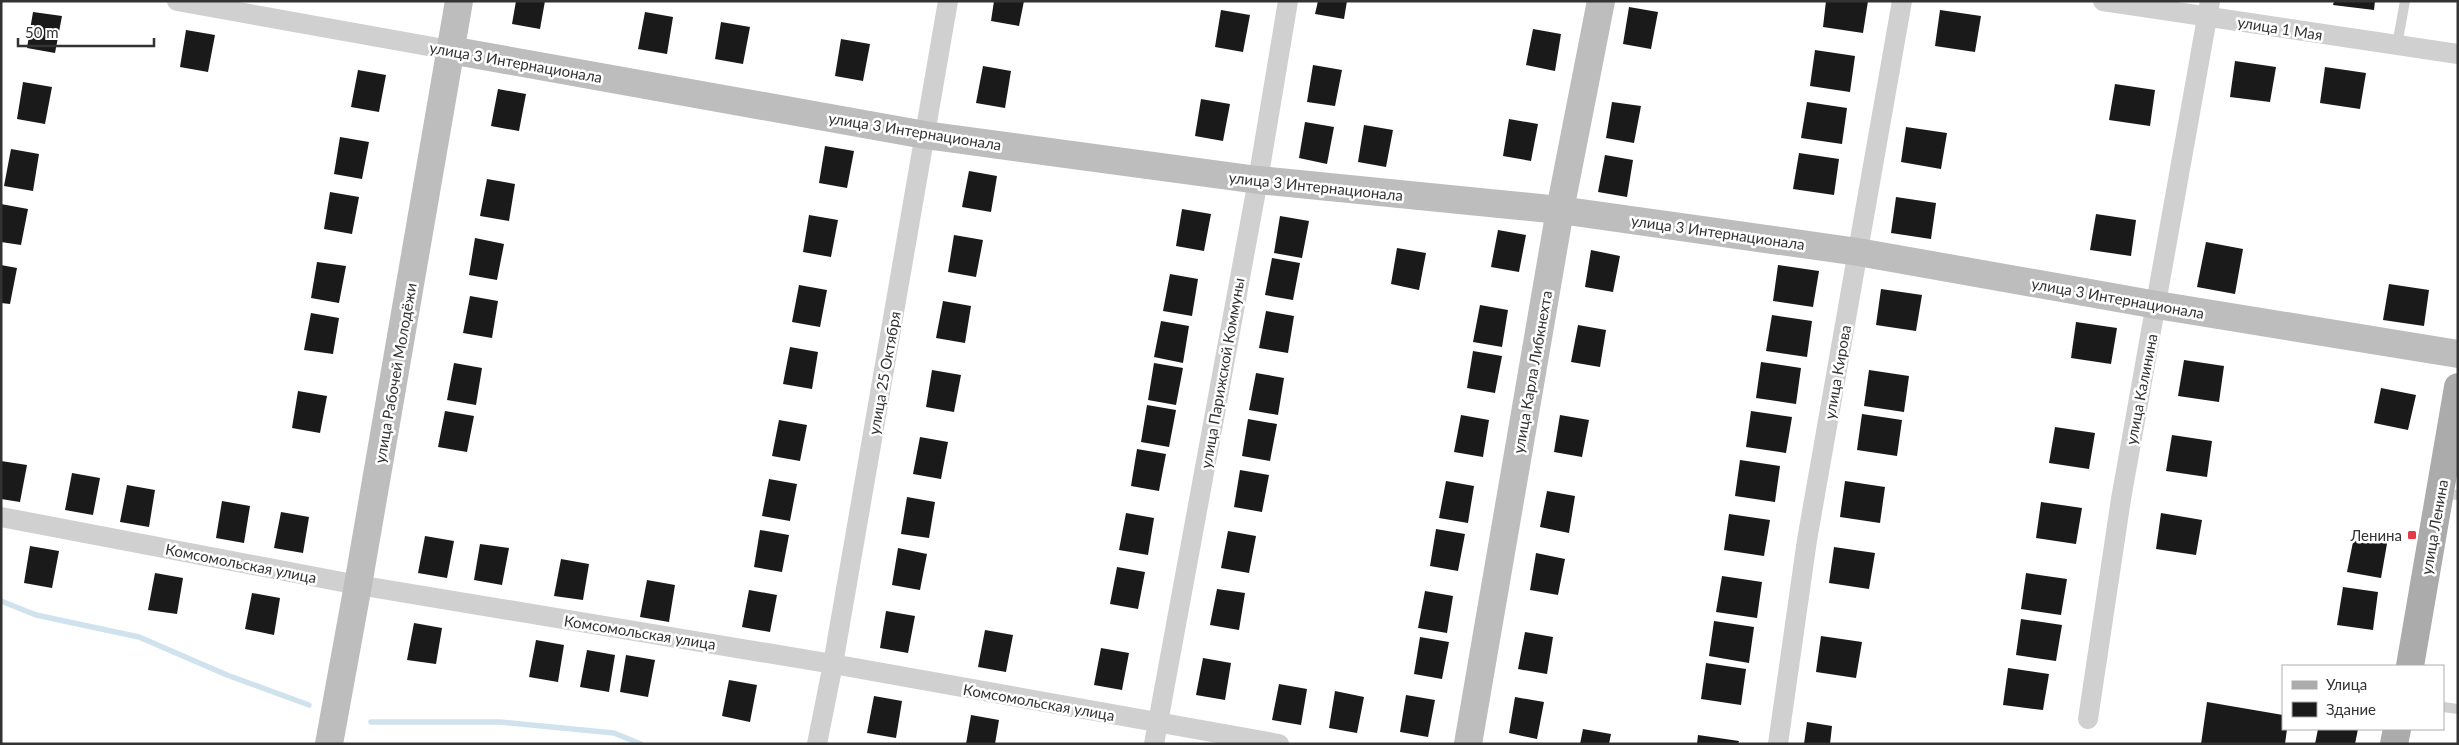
<svg xmlns="http://www.w3.org/2000/svg" width="2459" height="745" font-family="Lato,sans-serif">
<rect width="100%" height="100%" fill="#fff"/>
<g fill="none" stroke-linecap="round" stroke-linejoin="round">
<path stroke="#cfe2ee" stroke-width="5.5" d="M1,601L36,615L139,637L227,675L309,705
M371,722H500L614,733L641,744"/>
</g>
<path fill="#1a1a1a" d="M516,1H545L540,29L512,24Z
M994,1H1024L1019,26L991,21Z
M1318,1H1347L1344,19L1315,14Z
M1826,1H1868L1863,33L1823,27Z
M2334,1H2375L2374,10L2333,5Z
M1629,7L1658,12L1651,49L1623,44Z
M1221,10L1250,15L1243,52L1215,47Z
M1940,10L1981,16L1975,52L1935,46Z
M33,12L62,16L55,53L27,48Z
M645,12L673,17L667,54L638,49Z
M721,22L750,27L743,64L715,59Z
M1533,29L1561,34L1555,71L1526,65Z
M186,30L215,35L208,72L180,67Z
M841,39L870,44L863,81L835,76Z
M1815,50L1855,56L1850,92L1810,86Z
M2235,61L2276,67L2270,102L2230,97Z
M1313,65L1342,70L1335,106L1307,102Z
M983,66L1011,71L1005,108L976,103Z
M2325,67L2366,73L2360,109L2320,103Z
M358,70L386,75L379,112L351,107Z
M23,82L52,87L45,124L17,119Z
M2115,84L2155,90L2150,126L2109,120Z
M498,89L526,94L519,131L491,126Z
M1201,99L1230,104L1223,141L1195,136Z
M1612,102L1641,106L1634,143L1606,138Z
M1807,102L1847,108L1842,144L1801,138Z
M1509,119L1538,124L1531,161L1503,156Z
M1305,122L1334,127L1327,164L1299,158Z
M1364,125L1393,130L1386,167L1358,162Z
M1906,127L1947,133L1941,169L1901,162Z
M340,137L369,142L362,179L334,174Z
M825,146L854,151L847,188L819,183Z
M11,149L39,154L33,191L4,186Z
M1799,153L1839,159L1834,195L1793,189Z
M1605,155L1633,160L1627,197L1598,192Z
M969,171L997,176L991,212L962,207Z
M487,179L515,184L509,221L480,216Z
M330,192L359,197L352,234L324,229Z
M1896,197L1936,203L1931,239L1891,233Z
M1,204L28,209L21,245L1,242Z
M1182,209L1211,214L1204,251L1176,246Z
M2096,214L2136,220L2131,256L2090,250Z
M809,215L838,220L831,257L803,252Z
M1280,216L1309,221L1302,258L1274,253Z
M1498,230L1526,235L1519,272L1491,267Z
M954,235L983,240L976,277L948,272Z
M475,238L504,244L497,280L469,275Z
M2206,242L2243,249L2235,294L2197,287Z
M1397,248L1426,253L1419,290L1391,284Z
M1591,250L1620,256L1613,292L1585,287Z
M1272,258L1300,263L1293,300L1265,295Z
M317,262L346,266L339,303L311,298Z
M1,265L17,268L10,304L1,303Z
M1778,265L1819,271L1813,307L1773,301Z
M1170,274L1198,279L1192,316L1163,311Z
M2389,284L2429,290L2424,326L2383,320Z
M799,285L827,290L820,327L792,322Z
M1881,289L1922,295L1916,331L1876,325Z
M470,296L498,301L492,338L463,333Z
M943,301L971,306L965,343L936,338Z
M1480,305L1508,310L1502,347L1473,342Z
M1266,311L1294,316L1288,353L1259,348Z
M311,313L339,318L333,354L304,350Z
M1772,315L1812,321L1807,357L1766,351Z
M1161,321L1189,326L1183,363L1154,357Z
M2076,322L2117,328L2111,364L2071,358Z
M1578,325L1606,330L1600,367L1571,362Z
M790,347L818,352L812,389L783,384Z
M1473,351L1502,356L1495,393L1467,388Z
M2184,360L2224,366L2219,402L2178,396Z
M1761,362L1801,368L1796,404L1756,398Z
M454,363L482,368L476,405L447,400Z
M1154,363L1183,368L1176,405L1148,400Z
M932,370L961,375L954,412L926,407Z
M1869,370L1909,376L1904,412L1864,406Z
M1256,373L1284,378L1278,415L1249,410Z
M2381,388L2416,395L2408,430L2374,423Z
M298,391L327,396L320,433L292,428Z
M1147,405L1176,410L1169,447L1141,442Z
M445,411L474,416L467,452L438,447Z
M1751,411L1792,417L1786,453L1746,447Z
M1862,414L1902,420L1897,456L1857,450Z
M1461,415L1489,420L1483,457L1454,452Z
M1560,415L1589,420L1582,457L1554,452Z
M1248,419L1277,424L1270,461L1242,456Z
M779,420L807,425L800,461L772,456Z
M2055,427L2095,433L2089,469L2049,463Z
M2172,435L2212,441L2207,477L2166,471Z
M920,437L948,442L941,479L913,474Z
M1137,449L1166,454L1159,491L1131,486Z
M1740,460L1780,466L1775,502L1735,496Z
M1,461L27,465L20,502L1,499Z
M1240,470L1269,475L1262,512L1234,507Z
M72,473L100,478L93,515L65,510Z
M769,479L797,484L790,521L762,516Z
M1446,481L1474,486L1468,523L1439,518Z
M1845,481L1885,487L1880,523L1840,517Z
M127,485L155,490L149,527L120,522Z
M1547,491L1575,496L1569,533L1540,527Z
M907,497L935,502L929,538L901,534Z
M222,501L250,506L244,543L216,538Z
M2041,502L2082,508L2076,544L2036,538Z
M281,512L309,517L303,553L274,548Z
M1126,513L1154,518L1148,555L1119,550Z
M2161,513L2202,520L2196,555L2156,549Z
M1729,514L1770,520L1764,556L1724,550Z
M1436,529L1465,534L1458,571L1430,566Z
M760,530L789,535L782,572L754,567Z
M1228,531L1256,536L1249,573L1221,568Z
M2355,532L2388,538L2381,578L2347,572Z
M425,536L454,541L447,578L418,573Z
M480,544L509,548L502,585L474,580Z
M30,546L59,551L52,588L24,583Z
M1834,547L1875,553L1869,589L1829,583Z
M898,548L927,554L920,590L892,585Z
M1536,553L1565,559L1558,595L1530,590Z
M561,559L589,564L583,600L554,596Z
M1117,567L1145,572L1138,609L1110,604Z
M155,573L183,578L177,614L148,610Z
M2026,573L2067,579L2061,615L2021,609Z
M1722,576L1762,582L1757,618L1716,612Z
M647,580L675,585L669,622L640,617Z
M2343,587L2378,592L2373,630L2337,625Z
M1217,589L1245,593L1239,630L1210,625Z
M749,590L777,595L770,632L742,627Z
M1425,591L1453,596L1447,633L1418,628Z
M252,593L280,598L274,635L245,629Z
M886,611L915,616L908,653L880,648Z
M2021,619L2062,625L2056,661L2016,655Z
M1714,621L1754,627L1749,663L1709,656Z
M414,623L442,628L436,664L407,660Z
M985,630L1013,635L1006,672L978,667Z
M1525,632L1553,637L1547,674L1518,669Z
M1821,636L1862,642L1856,678L1816,672Z
M1420,637L1449,642L1442,679L1414,674Z
M536,640L564,645L558,682L529,677Z
M1101,648L1129,653L1122,690L1094,685Z
M587,650L615,655L609,692L580,687Z
M626,655L655,660L648,697L620,692Z
M1203,658L1231,663L1225,700L1196,695Z
M1706,663L1746,669L1741,705L1701,699Z
M2008,668L2049,674L2043,710L2003,705Z
M729,680L757,685L750,722L722,716Z
M1279,684L1307,689L1301,725L1272,720Z
M1335,691L1364,697L1357,733L1329,728Z
M1406,695L1435,700L1428,737L1400,732Z
M874,696L902,701L896,738L867,733Z
M1515,697L1544,702L1537,739L1509,733Z
M2207,702L2283,715V729H2287L2285,744H2201Z
M971,715L999,720L995,744H966Z
M1807,722L1832,726L1830,744H1804Z
M1583,729L1611,734L1609,744H1580Z
M2318,729H2358L2355,744H2315Z
M1698,735L1739,741L1738,744H1697Z"/>
<g fill="none" stroke-linecap="round" stroke-linejoin="round">
<path stroke="#d0d0d0" stroke-width="10" d="M2397,45L2405,1
M2441,494L2458,495
M2443,707L2458,709"/>
<path stroke="#d0d0d0" stroke-width="20" d="M177,1L450,50
M2103,1L2458,54
M1,517L358,585L833,664L1279,744
M2088,719L2121,499L2210,1
M817,744L833,664L948,1
M1154,744L1258,180L1288,1
M1778,744L1807,540L1902,1"/>
<path stroke="#bdbdbd" stroke-width="28" d="M450,50L925,135L1258,180L1560,210L1858,252L2157,305L2458,354
M329,744L358,585L459,1
M1468,744L1560,210L1601,1"/>
<path stroke="#ababab" stroke-width="28" d="M2410,666L2458,387
M2394,744L2397,729"/>
</g>
<rect fill="#e63946" stroke="#fff" stroke-width="2" x="2407" y="530" width="10" height="10" rx="2.5"/>
<g text-anchor="middle" dominant-baseline="central" stroke-width="5" stroke-linejoin="round" paint-order="stroke">
<g font-size="15" fill="#333" stroke="#fff">
<text transform="translate(2280 28) rotate(9)">улица 1 Мая</text>
<text transform="translate(516 62) rotate(10)">улица 3 Интернационала</text>
<text transform="translate(915 131) rotate(9)">улица 3 Интернационала</text>
<text transform="translate(1316 186) rotate(6)">улица 3 Интернационала</text>
<text transform="translate(1718 232) rotate(8)">улица 3 Интернационала</text>
<text transform="translate(2118 298) rotate(10)">улица 3 Интернационала</text>
<text transform="translate(1532 372) rotate(-80)">улица Карла Либкнехта</text>
<text transform="translate(1837 372) rotate(-80)">улица Кирова</text>
<text transform="translate(395 373) rotate(-80)">улица Рабочей Молодёжи</text>
<text transform="translate(884 373) rotate(-80)">улица 25 Октября</text>
<text transform="translate(1222 373) rotate(-80)">улица Парижской Коммуны</text>
<text transform="translate(2141 389) rotate(-79)">улица Калинина</text>
<text transform="translate(2434 527) rotate(-80)">улица Ленина</text>
<text transform="translate(241 563) rotate(11)">Комсомольская улица</text>
<text transform="translate(640 632) rotate(9)">Комсомольская улица</text>
<text transform="translate(1039 702) rotate(10)">Комсомольская улица</text>
</g>
<g font-size="15" fill="#333" stroke="#fff" text-anchor="end">
<text x="2402" y="535">Ленина</text>
</g>
</g>
<rect width="2459" height="745" fill="none" stroke="#333333" stroke-width="5"/>
<rect x="2282" y="665" width="162" height="65" fill="#ffffff" stroke="#adadad"/>
<rect x="2292" y="681" width="25" height="8" fill="#ababab" stroke="#adadad"/>
<text x="2326" y="690" font-size="15" fill="#333333">Улица</text>
<rect x="2292" y="702" width="25" height="15" fill="#1a1a1a" stroke="#adadad"/>
<text x="2326" y="715" font-size="15" fill="#333333">Здание</text>
<path d="M18 38v8h136v-8" fill="none" stroke="#333333" stroke-width="2.5"/>
<text x="25" y="38" font-size="15" fill="#333333" stroke="#ffffff" stroke-width="4" paint-order="stroke">50 m</text>
</svg>
